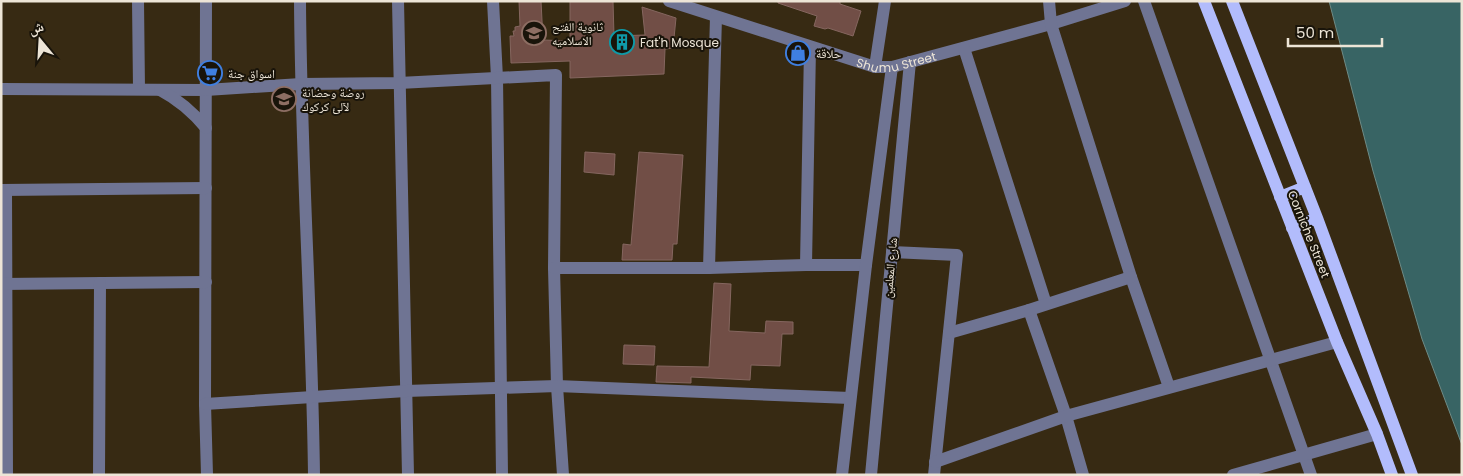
<svg xmlns="http://www.w3.org/2000/svg" width="1463" height="476" font-family="Poppins,'Noto Naskh Arabic',sans-serif">
<rect width="100%" height="100%" fill="#372a13"/>
<path fill="#386464" stroke="#6e8b86" d="M1329,1H1462V445L1422,339L1373,171Z"/>
<path fill="#714e46" stroke="#85665f" d="M519,1H541L543,40L570,41V1H613L614,36L645,35L642,7L676,18L673,48L665,49L664,74L570,78V61L511,63L510,36H514L513,31H515V27L520,26Z
M778,1H840V4L861,11L853,36L828,28L825,29L814,26L817,16L778,3Z
M585,152L615,154L614,175L584,172Z
M639,152L683,155L677,244H673L672,260H622L623,244L631,245Z
M714,283L731,284L729,331L765,333L766,321L793,322V334H782L780,366L751,365L750,380L691,377V383L656,382L657,366L709,367Z
M624,345L655,346L654,365L623,364Z"/>
<g fill="none" stroke-linecap="round" stroke-linejoin="round">
<g stroke="#6f7493" stroke-width="12">
<path d="M138,1L139,89"/>
<path d="M206,1L205,404L207,475"/>
<path d="M300,1C301,159 312,317 314,475"/>
<path d="M398,1L408,475"/>
<path d="M493,1L497,78L502,475"/>
<path id="s1" d="M669,1L875,67H892L1051,24L1125,1"/>
<path d="M1049,1L1051,24L1131,277L1169,387"/>
<path d="M1144,1L1311,475"/>
<path d="M964,48L1046,304"/>
<path d="M875,67L885,1"/>
<path d="M1,89L206,90L301,84L399,83L556,75L554,268L557,386L563,475"/>
<path d="M160,90C179,100 192,111 206,128"/>
<path d="M1,190L206,188"/>
<path d="M6,190L7,475"/>
<path d="M892,252L957,255L934,475"/>
<path d="M806,265L810,48"/>
<path d="M554,268H709L806,265H866"/>
<path d="M709,268L716,17"/>
<path d="M1,284L206,282"/>
<path d="M1029,310L1066,416L1083,475"/>
<path d="M949,333L1029,310L1131,277"/>
<path d="M205,404L406,391L557,386L850,398"/>
<path d="M935,462L1066,416L1337,342"/>
<path d="M99,475L100,283"/>
<path d="M842,475L866,265L892,67"/>
<path d="M871,475L910,62"/>
<path d="M1233,475L1377,434"/>
</g>
<path stroke="#b2bcfc" stroke-width="12" d="M1204,1L1337,342L1377,434L1392,475
M1232,1L1317,218L1412,475
M1280,197L1305,187
M1292,228L1317,218"/>
</g>
<defs>
<symbol id="school-ring" viewBox="-11 -11 22 22"><circle r="9.5" fill="#19140a" stroke="#8d6e63" stroke-width="1.5"/><path d="M0-5L7-2L0 1L-7-2ZM-4 1L0 2.5L4 1V4Q0 6-4 4Z" fill="#8d6e63"/></symbol>
<symbol id="building-ring" viewBox="-11 -11 22 22"><circle r="9.5" fill="#19140a" stroke="#0f9aa8" stroke-width="1.5"/><path d="M-4-6H4V6H1V3H-1V6H-4ZM-2.5-4.3h1.7v1.8h-1.7ZM.8-4.3h1.7v1.8H.8ZM-2.5-1h1.7V.8h-1.7ZM.8-1h1.7V.8H.8Z" fill="#0f9aa8"/></symbol>
<symbol id="shop-ring" viewBox="-11 -11 22 22"><circle r="9.5" fill="#19140a" stroke="#3f7fe0" stroke-width="1.5"/><path d="M-5-2.5h2.3a2.7 3.5 0 0 1 5.4 0H5L5.5 6h-11ZM-1.5-2.5h3a1.5 2.3 0 0 0-3 0Z" fill="#3f7fe0"/></symbol>
<symbol id="supermarket-ring" viewBox="-11 -11 22 22"><circle r="9.5" fill="#19140a" stroke="#3f7fe0" stroke-width="1.5"/><path d="M-6-5.5h2.5l.6 2H6L4.5 2H-2.5L-4.4-4H-6ZM-1.5 3.2a1.3 1.3 0 1 0 .1 0ZM3 3.2a1.3 1.3 0 1 0 .1 0Z" fill="#3f7fe0"/></symbol>
</defs>
<g fill-rule="evenodd">
<use href="#school-ring" x="520" y="19" width="28" height="28"/>
<use href="#building-ring" x="608" y="28" width="28" height="28"/>
<use href="#shop-ring" x="784" y="39" width="28" height="28"/>
<use href="#supermarket-ring" x="196" y="59" width="28" height="28"/>
<use href="#school-ring" x="270" y="85" width="28" height="28"/>
</g>
<g text-anchor="middle" dominant-baseline="central" stroke-width="4" stroke-linejoin="round" paint-order="stroke">
<g font-size="12" fill="#ede5d7" stroke="#19140a" text-anchor="start">
<text x="552" y="26">ثانوية الفتح<tspan x="552" dy="14">الاسلاميه</tspan></text>
<text x="640" y="42">Fat'h Mosque</text>
<text x="816" y="53">حلاقة</text>
<text x="228" y="73">اسواق جنة</text>
<text x="302" y="92">روضة وحضانة<tspan x="302" dy="14">لآلئ كركوك</tspan></text>
</g>
<g font-size="12" fill="#ede5d7" stroke="#19140a">
<text stroke="none"><textPath href="#s1" startOffset="238">Shumu Street</textPath></text>
<text transform="translate(1309 234) rotate(68)">Corniche Street</text>
<text transform="translate(890 268) rotate(-85)">شارع المعلمين</text>
</g>
</g>
<rect width="1463" height="476" fill="none" stroke="#ede5d7" stroke-width="5"/>
<g transform="translate(40 40) rotate(342)" stroke="#19140a" stroke-width="4" paint-order="stroke">
<path d="M0-4L9 19L0 12L-9 19Z" fill="#ede5d7"/>
<text y="-8" font-size="14" font-weight="bold" text-anchor="middle" fill="#ede5d7">ش</text>
</g>
<path d="M1288 38v8h94v-8" fill="none" stroke="#ede5d7" stroke-width="2.5"/>
<text x="1296" y="38" font-size="15" fill="#ede5d7" stroke="#19140a" stroke-width="4" paint-order="stroke">50 m</text>
</svg>
